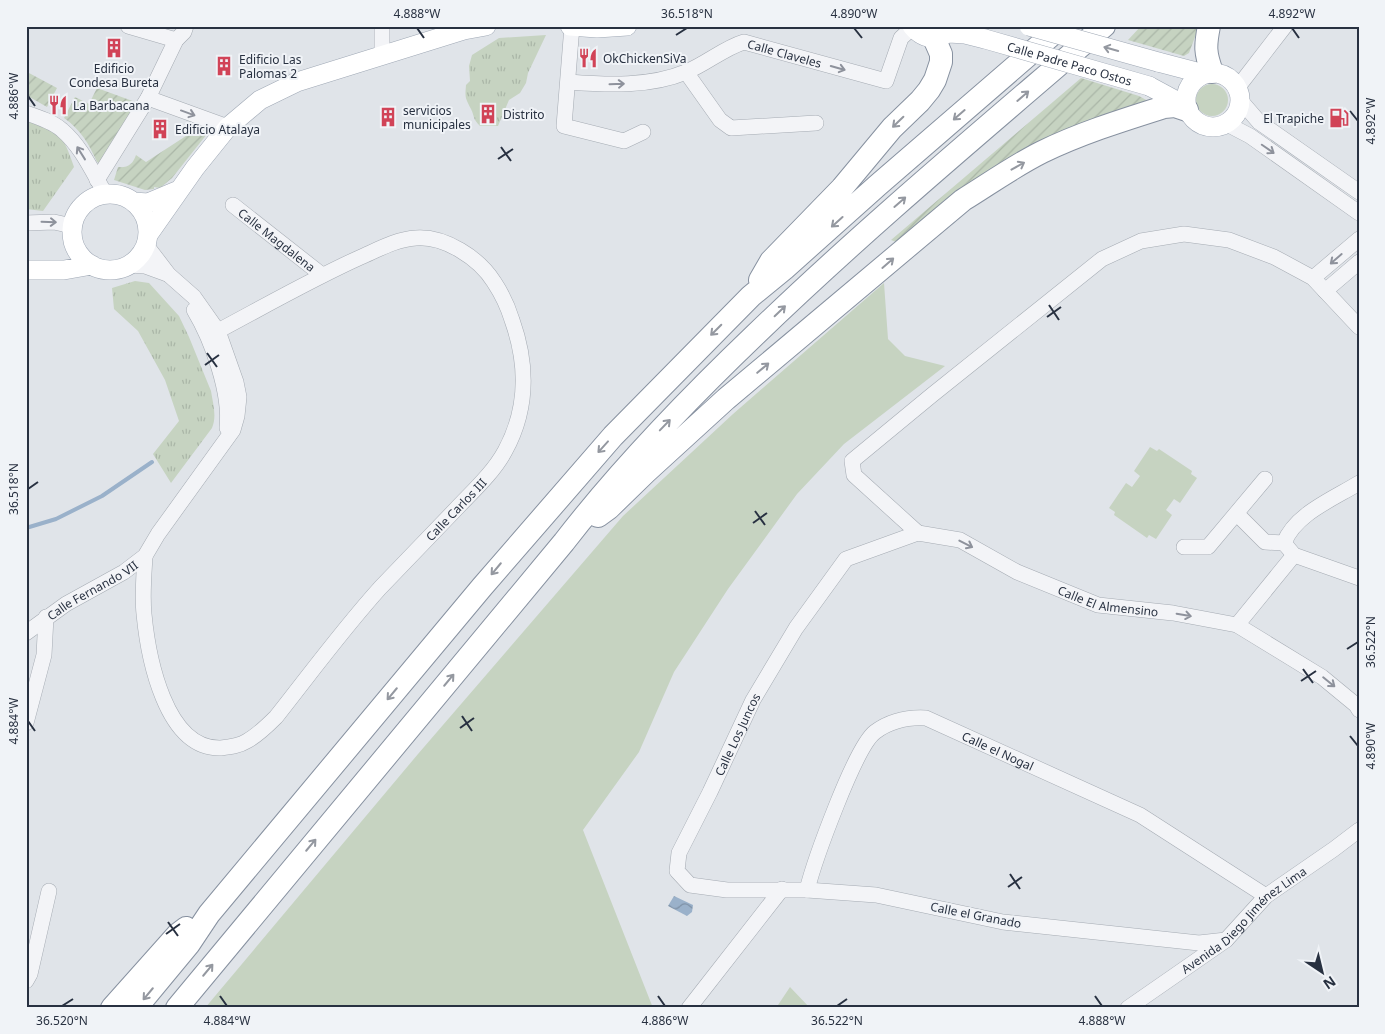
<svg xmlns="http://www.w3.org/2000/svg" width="1385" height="1034" font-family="'Noto Sans',sans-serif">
<defs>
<pattern id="park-tufts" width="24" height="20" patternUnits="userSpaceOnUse" patternTransform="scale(1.25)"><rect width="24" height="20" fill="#c6d3c1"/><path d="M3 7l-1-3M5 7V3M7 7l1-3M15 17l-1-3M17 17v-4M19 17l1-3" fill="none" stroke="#aab6a7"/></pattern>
<pattern id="garden-furrows" width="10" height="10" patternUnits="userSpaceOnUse" patternTransform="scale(1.25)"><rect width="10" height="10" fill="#c6d3c1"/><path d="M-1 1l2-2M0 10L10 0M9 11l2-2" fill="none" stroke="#aab6a7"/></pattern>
<pattern id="water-waves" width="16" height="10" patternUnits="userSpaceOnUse" patternTransform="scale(1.25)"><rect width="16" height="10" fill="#9ab1ca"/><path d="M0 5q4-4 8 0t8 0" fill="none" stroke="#7e91a6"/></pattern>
</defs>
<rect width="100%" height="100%" fill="#e0e4e9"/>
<path fill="#c6d3c1" d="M1196 100a16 16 0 1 1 32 0a16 16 0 1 1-32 0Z
M884,283L888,339L905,356L945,366L844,444L797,494L728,589L674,672L639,752L583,830L653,1008H205L418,754L623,516L733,414Z
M1150,447L1157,451L1159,449L1192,471L1191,474L1197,478L1180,503L1174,499L1166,510L1172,515L1156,539L1149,535L1147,538L1114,515L1115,512L1109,508L1126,483L1132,487L1140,476L1134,471Z
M790,987L810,1008H776Z"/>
<path fill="url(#park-tufts)" d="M546,35L528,73L526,83L520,93L509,100L498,126H480C472,118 475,117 471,109C465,97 465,98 466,85L470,81L469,66L472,55L499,38Z
M26,121C61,133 62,132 74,167L43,211L26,209Z
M135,281L149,283L179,316L189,337L211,391C213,404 217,416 212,428L171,483L153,454L179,421L165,380L138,331L114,309L112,288Z"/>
<path fill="url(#garden-furrows)" d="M1141,26H1199L1189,53L1184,56L1128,40Z
M26,68L29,69V73L57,88L47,107L26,95Z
M1081,78L1139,96L1148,101L896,242L891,240Z
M97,88L138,103L99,163L97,162C89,144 81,130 64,118L75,97L89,104Z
M199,122L211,129L172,178L160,188L154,187V189L145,190L114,180L118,167C128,168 133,164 136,155L146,162L189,134Z"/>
<path fill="url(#water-waves)" d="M674,896L693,905L692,912L687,916L668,906Z"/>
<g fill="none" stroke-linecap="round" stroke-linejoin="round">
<path stroke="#9ab1ca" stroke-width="4" d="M26,528L56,519L102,496L152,462"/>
<defs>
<g id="minor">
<path d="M128,26L176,40"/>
<path d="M572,26L564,126L624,141L643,132"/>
<path d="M382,55V26"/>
<path d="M686,72L720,120L731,128L816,123"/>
<path id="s1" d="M569,82C607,85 650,87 686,72C706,64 724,48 744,42L886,81L901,38L913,27"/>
<path d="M1238,87L1285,26"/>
<path d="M148,98L228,127"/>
<path d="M1240,100L1259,122L1359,192"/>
<path d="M26,113C38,117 53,122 62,130C82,147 93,173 106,195"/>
<path d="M1227,124L1250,136L1359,213"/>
<path d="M97,180L148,98L176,40L184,32L186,26"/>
<path id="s2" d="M233,205L322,275"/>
<path d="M26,223L54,222L72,226"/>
<path d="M129,265L145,266L167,274"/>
<path d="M1313,278L1359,239"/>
<path d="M1325,291L1359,262"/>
<path d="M194,310C212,340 231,393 227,428"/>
<path d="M1359,483C1333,499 1295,514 1284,543L1294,555L1359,578"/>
<path d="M1237,514L1265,542L1284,543"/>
<path d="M918,533L854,475L852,461L932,395L1102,259L1141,241L1184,234L1229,240L1274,257L1313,278L1359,327"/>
<path d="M1184,547H1208L1265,479"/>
<path id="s3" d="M145,556C144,575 142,595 144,614C148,656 165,750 221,748C230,747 239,746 247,741C258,735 267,726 276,717C310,674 343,629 380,588C405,562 431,535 456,509C473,491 493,473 505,451C528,409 528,365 512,320C508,307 502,294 494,282C479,258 445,236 416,238C397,239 379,249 361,257C312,279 265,306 218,331"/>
<path d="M1237,625L1294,555"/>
<path id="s4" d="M26,633L66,604L124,572L145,556L158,534L233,430L237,416L239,397L236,382L218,331L194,297L169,275L146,245"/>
<path d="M26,723L44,655L46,617"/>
<path id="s5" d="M807,890C814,862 855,747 875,732C890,721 908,717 926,718L1140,815L1266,896"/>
<path id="s6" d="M1226,940L1199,943L1003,922L876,895L807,890H727L690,885L677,871L679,853L710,792L753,700L796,628L846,559L918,533L960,540L1017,572L1098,605L1173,613L1237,625L1322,677L1356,705L1359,710"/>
<path d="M26,981L30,974L49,891"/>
<path d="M689,1008L782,889"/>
<path id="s7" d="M1128,1008L1226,940L1266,896L1334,849L1359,830"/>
</g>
<path id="major" d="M570,26L597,28L627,26
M912,26C925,42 942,41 955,26
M949,33L965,34L985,39
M1158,62L1204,74
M1186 100a27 27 0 1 1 54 0a27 27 0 1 1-54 0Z
M1149,86L1186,106
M72 232a38 38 0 1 1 76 0a38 38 0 1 1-76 0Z
M133,202L148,203L179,190
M148,235L195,168L228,127L260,100L297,82L464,30L486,26
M26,270H64L92,265"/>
<path id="highway" d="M1209,26C1205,46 1205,53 1212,72
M760,280L771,261L842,188L892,128L920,101L929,90L935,80L941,62V54L934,38
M598,516L609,508L646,472L726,399L963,200C989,184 1014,166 1042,152C1081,133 1123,120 1164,107L1175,106L1187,110
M112,1008L178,934L186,928
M136,1008L189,944L209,914L482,587L613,436L751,296L784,269L878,185L1062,26
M177,1008L564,542C622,467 688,399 756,334C868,226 987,127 1104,26"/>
</defs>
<use href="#minor" stroke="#a5abb3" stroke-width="16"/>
<use href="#major" stroke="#9fa8b5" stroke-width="20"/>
<use href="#highway" stroke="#8791a0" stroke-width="24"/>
<use href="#minor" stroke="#f3f4f7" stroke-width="15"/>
<use href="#major" stroke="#fff" stroke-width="19"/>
<use href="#highway" stroke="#fff" stroke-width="22"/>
<defs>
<g id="major-bridge">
<path d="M1029,26L1158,62"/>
<path id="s8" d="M985,39L1149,86"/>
</g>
</defs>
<use href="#major-bridge" stroke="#9fa8b5" stroke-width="20" stroke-linecap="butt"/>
<use href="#major-bridge" stroke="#fff" stroke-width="19"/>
</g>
<defs><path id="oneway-shaft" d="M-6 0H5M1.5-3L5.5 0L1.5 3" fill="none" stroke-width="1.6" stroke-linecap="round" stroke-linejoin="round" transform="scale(1.25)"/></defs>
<g stroke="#9498a0">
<use href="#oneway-shaft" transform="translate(1111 49) rotate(-164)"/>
<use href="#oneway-shaft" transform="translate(1023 96) rotate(-41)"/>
<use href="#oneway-shaft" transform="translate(959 115) rotate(139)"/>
<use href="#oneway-shaft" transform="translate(898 122) rotate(136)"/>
<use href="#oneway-shaft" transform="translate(1018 166) rotate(-29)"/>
<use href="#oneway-shaft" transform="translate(900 202) rotate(-41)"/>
<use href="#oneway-shaft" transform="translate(837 222) rotate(138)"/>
<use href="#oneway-shaft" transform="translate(888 263) rotate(-41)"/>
<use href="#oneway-shaft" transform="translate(780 311) rotate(-44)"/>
<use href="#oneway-shaft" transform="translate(716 330) rotate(135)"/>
<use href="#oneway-shaft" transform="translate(763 368) rotate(-40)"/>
<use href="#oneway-shaft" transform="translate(665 425) rotate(-46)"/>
<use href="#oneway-shaft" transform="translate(603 447) rotate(132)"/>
<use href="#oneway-shaft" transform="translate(496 569) rotate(130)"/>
<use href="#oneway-shaft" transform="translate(449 680) rotate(-50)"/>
<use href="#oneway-shaft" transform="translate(392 694) rotate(130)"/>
<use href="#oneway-shaft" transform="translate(311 845) rotate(-50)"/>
<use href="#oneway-shaft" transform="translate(208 970) rotate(-50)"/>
<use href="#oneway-shaft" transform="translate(148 994) rotate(130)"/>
</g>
<g stroke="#8e929c">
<use href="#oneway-shaft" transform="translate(838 68) rotate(16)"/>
<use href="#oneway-shaft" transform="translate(617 84) rotate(-2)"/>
<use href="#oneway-shaft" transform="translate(188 113) rotate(20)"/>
<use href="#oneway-shaft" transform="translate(1268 149) rotate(35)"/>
<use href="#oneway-shaft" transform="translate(81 153) rotate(-122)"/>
<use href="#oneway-shaft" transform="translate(49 222) rotate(2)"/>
<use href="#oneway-shaft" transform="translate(1336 259) rotate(139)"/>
<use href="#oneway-shaft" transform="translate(966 544) rotate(27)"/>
<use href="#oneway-shaft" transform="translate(1184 615) rotate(10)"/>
<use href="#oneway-shaft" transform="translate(1329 682) rotate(39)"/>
</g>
<path fill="none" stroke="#283141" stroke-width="2" d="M417,28L424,38M854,28L862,38M1292,28L1299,38M676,35L687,28M28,96L35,106M1350,111L1358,121M501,147L511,161M498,159L513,149M1049,305L1059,320M1047,317L1061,307M207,353L217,367M205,365L219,355M28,489L38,482M755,511L765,525M753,523L767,513M1347,649L1358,642M1303,669L1313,683M1301,681L1316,671M462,716L472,731M28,721L35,731M460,728L474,718M1350,736L1358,746M1010,874L1020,889M1008,887L1022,877M168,922L178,936M166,934L180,924M220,996L227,1006M658,996L665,1006M1095,996L1102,1006M62,1006L73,999M837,1006L847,999"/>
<defs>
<symbol id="building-bare" viewBox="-9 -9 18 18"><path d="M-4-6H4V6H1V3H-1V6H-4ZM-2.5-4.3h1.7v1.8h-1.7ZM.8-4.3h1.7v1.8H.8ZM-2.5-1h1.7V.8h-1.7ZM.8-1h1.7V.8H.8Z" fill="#d14357" stroke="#f0f3f7" stroke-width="2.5" paint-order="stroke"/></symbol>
<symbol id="restaurant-bare" viewBox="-9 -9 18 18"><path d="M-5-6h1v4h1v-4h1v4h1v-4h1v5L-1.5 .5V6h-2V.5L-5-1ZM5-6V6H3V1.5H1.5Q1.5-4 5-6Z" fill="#d14357" stroke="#f0f3f7" stroke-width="2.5" paint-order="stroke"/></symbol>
<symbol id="fuel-bare" viewBox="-9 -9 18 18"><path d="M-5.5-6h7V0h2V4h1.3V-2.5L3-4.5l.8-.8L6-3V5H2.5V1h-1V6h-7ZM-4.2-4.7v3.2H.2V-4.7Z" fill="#d14357" stroke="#f0f3f7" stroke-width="2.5" paint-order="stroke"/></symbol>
</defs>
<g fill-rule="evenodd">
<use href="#building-bare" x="100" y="34" width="28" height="28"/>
<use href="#restaurant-bare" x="574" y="44" width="28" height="28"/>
<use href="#building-bare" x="210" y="52" width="28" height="28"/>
<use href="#restaurant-bare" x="44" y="91" width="28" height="28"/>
<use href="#building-bare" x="474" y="100" width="28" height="28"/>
<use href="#building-bare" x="374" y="103" width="28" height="28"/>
<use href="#fuel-bare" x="1325" y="104" width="28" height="28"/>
<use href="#building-bare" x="146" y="115" width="28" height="28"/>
</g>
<g text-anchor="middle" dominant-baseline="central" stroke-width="4" stroke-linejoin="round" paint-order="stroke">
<g font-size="12" fill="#283141" stroke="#f0f3f7">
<text stroke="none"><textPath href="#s1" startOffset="226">Calle Claveles</textPath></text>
<text stroke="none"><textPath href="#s8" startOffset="88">Calle Padre Paco Ostos</textPath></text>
<text stroke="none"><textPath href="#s2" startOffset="56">Calle Magdalena</textPath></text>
<text stroke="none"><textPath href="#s3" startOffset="566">Calle Carlos III</textPath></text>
<text stroke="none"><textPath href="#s4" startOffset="79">Calle Fernando VII</textPath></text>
<text stroke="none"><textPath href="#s6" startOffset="1198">Calle El Almensino</textPath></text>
<text stroke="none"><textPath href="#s6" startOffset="710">Calle Los Juncos</textPath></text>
<text stroke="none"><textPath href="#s5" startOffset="306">Calle el Nogal</textPath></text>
<text transform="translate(976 915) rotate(11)">Calle el Granado</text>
<text stroke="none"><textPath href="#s7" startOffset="146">Avenida Diego Jiménez Lima</textPath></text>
</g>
<g font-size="12" fill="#283141" stroke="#f0f3f7" text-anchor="start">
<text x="603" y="58">OkChickenSiVa</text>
<text x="239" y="59">Edificio Las<tspan x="239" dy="14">Palomas 2</tspan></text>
<text x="114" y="68" text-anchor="middle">Edificio<tspan x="114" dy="14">Condesa Bureta</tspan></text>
<text x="73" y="105">La Barbacana</text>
<text x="403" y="110">servicios<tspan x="403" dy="14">municipales</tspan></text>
<text x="503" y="114">Distrito</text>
<text x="1324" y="118" text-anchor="end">El Trapiche</text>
<text x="175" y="129">Edificio Atalaya</text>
</g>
</g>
<rect width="1385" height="1034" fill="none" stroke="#f0f3f7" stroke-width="55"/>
<g transform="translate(1322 972) rotate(145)" stroke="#f0f3f7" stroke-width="4" paint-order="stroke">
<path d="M0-4L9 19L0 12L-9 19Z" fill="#283141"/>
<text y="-8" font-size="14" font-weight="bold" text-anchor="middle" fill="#283141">N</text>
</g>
<rect x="28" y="28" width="1330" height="978" fill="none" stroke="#283141" stroke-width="2"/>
<g font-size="12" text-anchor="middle" fill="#283141">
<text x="417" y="18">4.888°W</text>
<text x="687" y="18">36.518°N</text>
<text x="854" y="18">4.890°W</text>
<text x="1292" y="18">4.892°W</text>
<text transform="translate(14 96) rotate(-90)" y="4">4.886°W</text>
<text transform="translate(1371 121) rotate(-90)" y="4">4.892°W</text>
<text transform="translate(14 489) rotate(-90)" y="4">36.518°N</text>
<text transform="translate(1371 642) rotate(-90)" y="4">36.522°N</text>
<text transform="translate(14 721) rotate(-90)" y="4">4.884°W</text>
<text transform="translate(1371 746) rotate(-90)" y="4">4.890°W</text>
<text x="62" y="1025">36.520°N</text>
<text x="227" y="1025">4.884°W</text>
<text x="665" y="1025">4.886°W</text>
<text x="837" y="1025">36.522°N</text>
<text x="1102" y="1025">4.888°W</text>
</g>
</svg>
